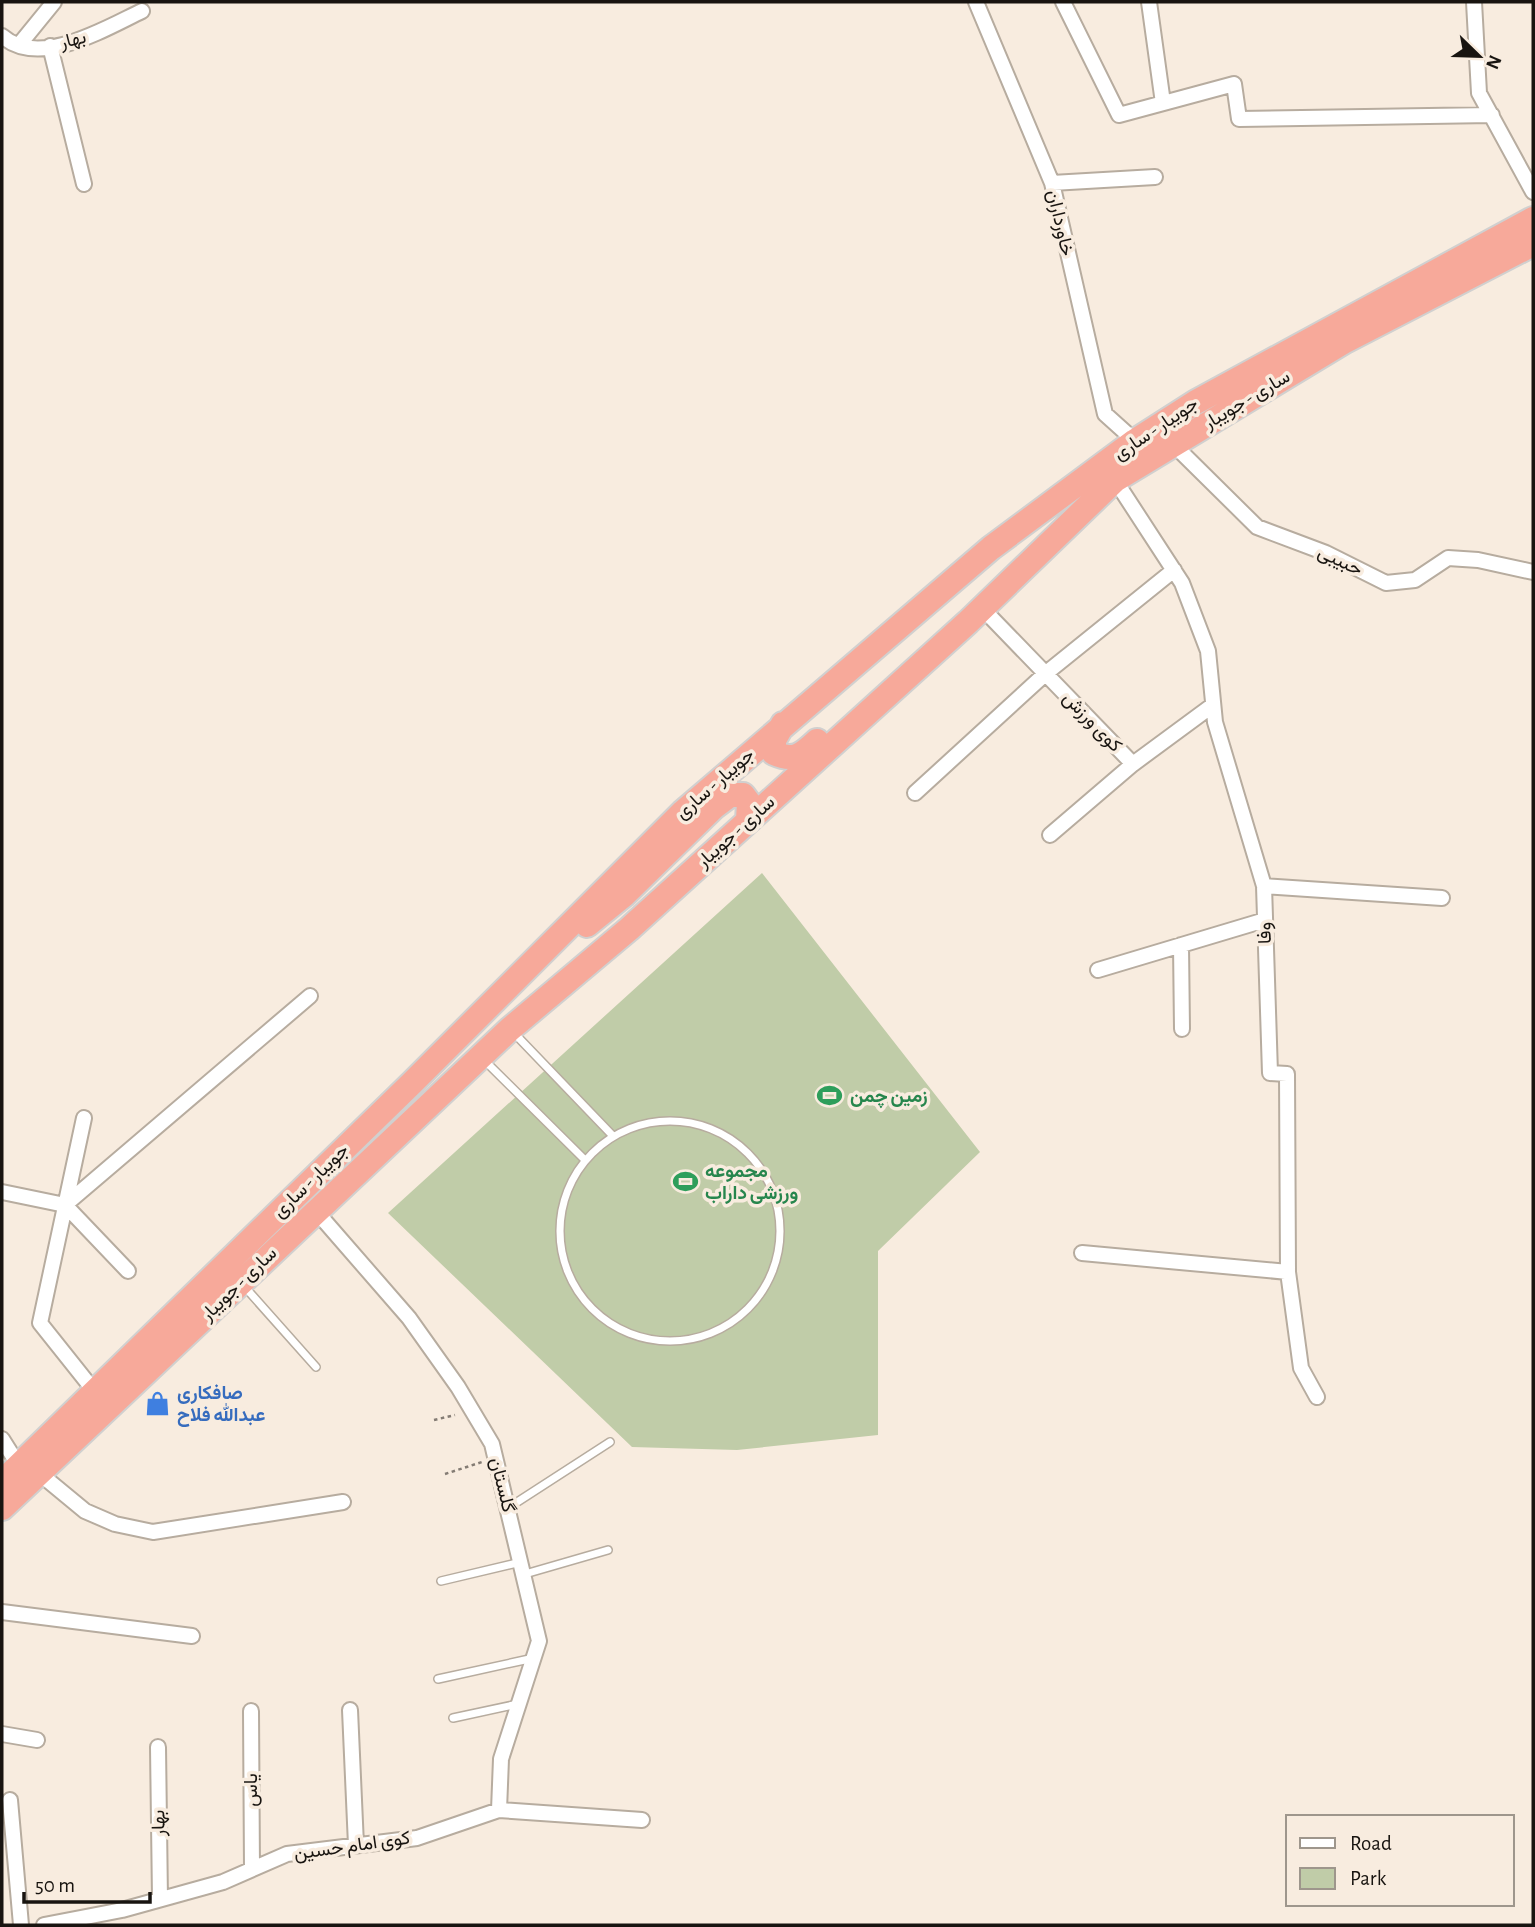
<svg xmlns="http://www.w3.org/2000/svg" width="1535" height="1927" font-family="'Alegreya Sans',Vazirmatn,sans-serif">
<rect width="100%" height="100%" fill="#f8ecdf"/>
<path fill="#c0cca8" d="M762,873L980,1152L878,1251V1435L737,1450L632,1447L388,1213Z"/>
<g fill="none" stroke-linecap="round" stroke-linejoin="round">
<defs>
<path id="lane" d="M514,1033L613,1136
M484,1060L585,1160
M560 1231a110 110 0 1 1 220 0a110 110 0 1 1-220 0Z
M243,1285L316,1367
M508,1508L610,1442
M525,1574L608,1550
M441,1581L521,1562
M438,1679L534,1658
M453,1718L518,1704"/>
<path id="street" d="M976,2L1052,183L1105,414L1135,441
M1063,2L1119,115L1234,84L1239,119L1492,115
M1149,2L1163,103
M1474,2L1479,93L1533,192
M2,36C39,69 106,28 142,11
M19,45L54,2
M50,46L84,184
M1052,183L1155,177
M1174,445L1257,527L1326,553L1386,583L1415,580L1448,558L1478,560L1533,572
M1115,480L1182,583L1208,651L1215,722L1264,886L1270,1073L1287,1074L1288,1272L1301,1368L1317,1397
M982,608L1133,764L1213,705
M915,793L1045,674L1174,570
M1050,835L1133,764
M1264,886L1442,898
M1181,945L1182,1029
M1098,970L1265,920
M84,1118L40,1323L95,1392
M2,1192L65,1205L128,1271
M65,1205L310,996
M315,1210L409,1318L458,1387L492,1444L539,1641L501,1759L499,1810
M1082,1253L1288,1272
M2,1439L19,1466
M39,1473L85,1511L115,1524L153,1532L343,1502
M2,1612L192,1636
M350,1710L356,1845
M251,1711L252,1869
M2,1734L37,1740
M158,1747L160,1899
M10,1800L21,1925
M44,1925L122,1910L223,1882L287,1854L417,1838L499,1810L642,1820"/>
<path id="highway" d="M783,724L774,740V753C794,762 802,755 817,741
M587,925L624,895L714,807L730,795H743L749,803L748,820
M2,1482L412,1083L683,812L991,548L1135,441L1196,402L1533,219
M2,1508L510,1029L629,929L968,622L1115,480L1345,341L1533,244"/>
</defs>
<use href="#lane" stroke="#b7ac9f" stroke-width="10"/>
<use href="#street" stroke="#b7ac9f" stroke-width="18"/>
<use href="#highway" stroke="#d1d0cf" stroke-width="28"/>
<path stroke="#847c74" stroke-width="2.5" stroke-dasharray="3.5 3.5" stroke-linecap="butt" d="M434,1420L455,1415
M445,1474L482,1462"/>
<use href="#lane" stroke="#fff" stroke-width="7"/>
<use href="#street" stroke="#fff" stroke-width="14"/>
<use href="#highway" stroke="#f7a99a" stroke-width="24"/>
</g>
<defs>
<symbol id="stadium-bare" viewBox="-9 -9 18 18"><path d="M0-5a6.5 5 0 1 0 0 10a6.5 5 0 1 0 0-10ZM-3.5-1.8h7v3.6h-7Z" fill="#2e9e5b" stroke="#f8ecdf" stroke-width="2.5" paint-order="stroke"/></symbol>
<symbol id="shop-bare" viewBox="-9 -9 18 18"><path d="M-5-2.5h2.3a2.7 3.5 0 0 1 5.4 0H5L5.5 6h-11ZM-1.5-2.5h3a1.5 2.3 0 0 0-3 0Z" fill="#3f7fe0" stroke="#f8ecdf" stroke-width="2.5" paint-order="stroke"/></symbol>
</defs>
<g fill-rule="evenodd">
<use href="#stadium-bare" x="812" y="1078" width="35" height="35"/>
<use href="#stadium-bare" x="668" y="1164" width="35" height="35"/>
<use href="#shop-bare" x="140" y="1386" width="35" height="35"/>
</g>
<g text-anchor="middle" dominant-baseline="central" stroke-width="7" stroke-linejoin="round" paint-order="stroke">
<g font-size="19" fill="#181410" stroke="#f8ecdf">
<text transform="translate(73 40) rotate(-14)">بهار</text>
<text transform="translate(1060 223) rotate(77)">خاورداران</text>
<text transform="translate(1247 400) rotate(-31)">ساری - جویبار</text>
<text transform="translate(1156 429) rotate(-34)">جویبار - ساری</text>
<text transform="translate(1340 561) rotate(25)">حبیبی</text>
<text transform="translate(1092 722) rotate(46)">کوی ورزش</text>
<text transform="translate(715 784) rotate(-41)">جویبار - ساری</text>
<text transform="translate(736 832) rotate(-42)">ساری - جویبار</text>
<text transform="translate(1265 933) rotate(-92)">وفا</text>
<text transform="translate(311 1181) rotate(-44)">جویبار - ساری</text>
<text transform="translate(239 1284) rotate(-44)">ساری - جویبار</text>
<text transform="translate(502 1485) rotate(76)">گلستان</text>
<text transform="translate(251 1790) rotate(-90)">یاس</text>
<text transform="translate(159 1823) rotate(-91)">بهار</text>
<text transform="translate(352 1846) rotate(-8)">کوی امام حسین</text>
</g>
<g font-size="19" font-weight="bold" fill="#27864d" stroke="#f8ecdf" text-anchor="start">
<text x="850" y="1096">زمین چمن</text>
<text x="705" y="1171">مجموعه<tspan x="705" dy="22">ورزشی داراب</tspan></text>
</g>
<g font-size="19" font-weight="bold" fill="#366cbe" stroke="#f8ecdf" text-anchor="start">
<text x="177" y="1393">صافکاری<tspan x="177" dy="22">عبدالله فلاح</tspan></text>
</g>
</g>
<rect width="1535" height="1927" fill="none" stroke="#181410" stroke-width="7"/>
<rect x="1286" y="1815" width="228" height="91" fill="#f8ecdf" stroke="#9e968c" stroke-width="2"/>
<rect x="1300" y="1838" width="35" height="10" fill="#ffffff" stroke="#9e968c" stroke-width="2"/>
<text x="1350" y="1850" font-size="21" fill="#181410">Road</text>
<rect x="1300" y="1868" width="35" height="21" fill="#c0cca8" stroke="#9e968c" stroke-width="2"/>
<text x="1350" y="1885" font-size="21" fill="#181410">Park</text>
<g transform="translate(1479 56) rotate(113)" stroke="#f8ecdf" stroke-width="5" paint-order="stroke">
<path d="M0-5L12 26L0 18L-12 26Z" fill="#181410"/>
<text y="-10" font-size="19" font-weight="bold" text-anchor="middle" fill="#181410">N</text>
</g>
<path d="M24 1892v10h126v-10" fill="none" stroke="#181410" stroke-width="3.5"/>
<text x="35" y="1892" font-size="21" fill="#181410" stroke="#f8ecdf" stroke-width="5" paint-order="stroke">50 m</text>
</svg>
